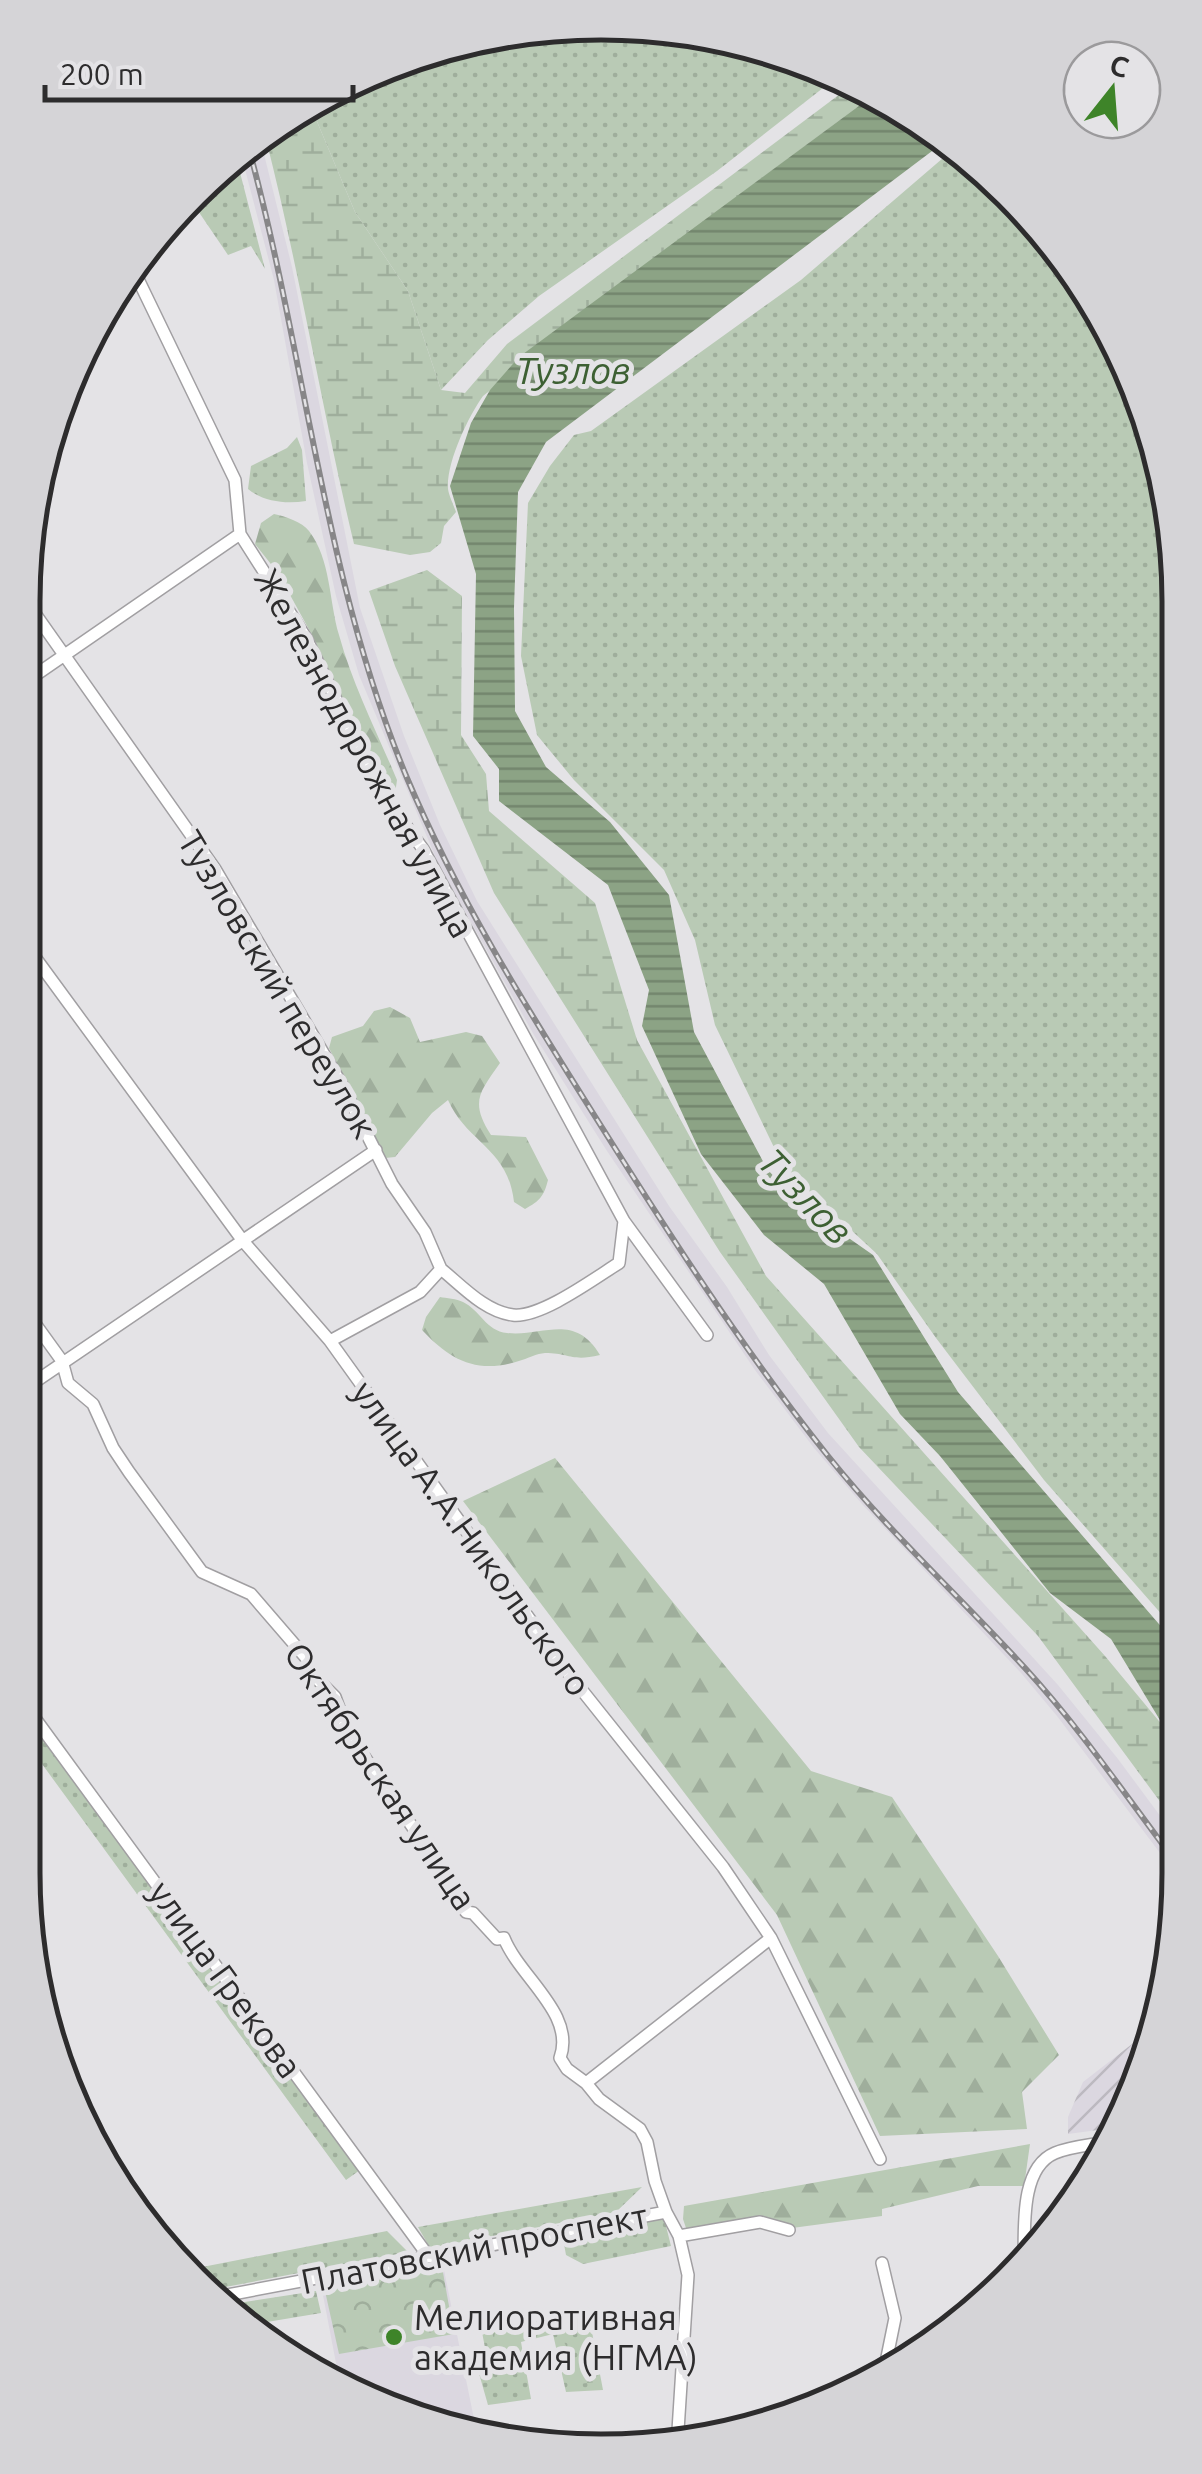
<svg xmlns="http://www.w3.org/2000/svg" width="1202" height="2474" font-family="Ubuntu,sans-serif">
<defs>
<pattern id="industrial-furrows" width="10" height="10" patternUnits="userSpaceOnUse" patternTransform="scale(2.5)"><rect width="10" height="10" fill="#dbd7e0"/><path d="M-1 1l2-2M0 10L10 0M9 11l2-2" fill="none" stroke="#bcb9c0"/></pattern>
<pattern id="grass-dots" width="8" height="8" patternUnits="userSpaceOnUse" patternTransform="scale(2.5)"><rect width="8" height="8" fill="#b9cab5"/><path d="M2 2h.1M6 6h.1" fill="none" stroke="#9fae9c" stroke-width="1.8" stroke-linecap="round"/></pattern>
<pattern id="forest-firs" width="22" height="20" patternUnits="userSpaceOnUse" patternTransform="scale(2.5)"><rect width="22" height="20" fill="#b9cab5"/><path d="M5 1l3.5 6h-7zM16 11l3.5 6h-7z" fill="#9fae9c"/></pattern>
<pattern id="wetland-marsh" width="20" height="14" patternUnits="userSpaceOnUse" patternTransform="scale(2.5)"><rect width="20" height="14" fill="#b9cab5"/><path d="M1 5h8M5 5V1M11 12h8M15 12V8" fill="none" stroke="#9fae9c"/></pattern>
<pattern id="park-crowns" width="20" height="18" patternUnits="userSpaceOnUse" patternTransform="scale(2.5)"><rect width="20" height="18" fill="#b9cab5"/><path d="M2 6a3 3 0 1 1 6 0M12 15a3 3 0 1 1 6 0" fill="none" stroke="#9fae9c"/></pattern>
<pattern id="water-rules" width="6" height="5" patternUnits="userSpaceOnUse" patternTransform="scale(2.5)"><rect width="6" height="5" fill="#8ca385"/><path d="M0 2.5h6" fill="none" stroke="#73856d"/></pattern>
</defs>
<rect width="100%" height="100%" fill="#e4e3e6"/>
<path fill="#dbd7e0" d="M261,142L292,267L360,608L404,736L440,825L477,901L669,1206L727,1287L769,1355L828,1433L1058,1685L1118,1759L1178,1840V1877L1057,1716L1021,1673L862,1504L814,1448L755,1370L607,1151L534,1035L438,863L359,675L336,596L307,463L274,280L241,154Z
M443,2265L476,2429L469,2433L340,2384L322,2290Z"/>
<path fill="url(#industrial-furrows)" d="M1145,2034L1120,2127L1068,2134V2117L1083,2082Z"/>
<path fill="url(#grass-dots)" d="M638,24L837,77L717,171L539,296L488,340L441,390L408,291L355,212L313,112L415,53Z
M957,146L1060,249L1136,380L1175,526L1178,1633L1044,1480L936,1338L877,1254L784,1168L715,1025L695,940L664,870L574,780L537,735L521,656L528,503L550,466L574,435L591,431L801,280Z
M236,157L265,269L251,246L228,255L192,202L219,166Z
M297,437L302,450L306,501C286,504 264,502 248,489L251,466L287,448Z
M23,1711L360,2170L346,2180L23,1738Z
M642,2187L616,2212L430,2248L418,2227Z
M663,2214L671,2246L583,2264L566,2255L562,2233Z
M387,2231L408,2252L215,2289L192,2269Z
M316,2291L321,2313L255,2324L232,2304Z
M588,2311L603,2390L566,2392L553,2334L521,2342L531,2399L488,2405L474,2356L486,2353L482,2332Z"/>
<path fill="url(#forest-firs)" d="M274,514C285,516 302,522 309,531C331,559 329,602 339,635C353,686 377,732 397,780L395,794L386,789L312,635L278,573L255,544L261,523Z
M390,1007L410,1018L420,1042L466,1032L482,1036L500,1063C479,1093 470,1102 491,1135L526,1137L548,1180C544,1196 540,1201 525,1209L514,1202C508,1148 467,1143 448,1100L432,1113L395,1157L385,1158L329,1048L332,1037L363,1026L374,1011Z
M440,1297C446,1298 457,1299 463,1302C480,1310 486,1331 507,1333C543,1337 574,1312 600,1355C571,1362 570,1353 545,1353C536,1354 531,1357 522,1360C478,1375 451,1361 422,1330L426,1317Z
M555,1458L811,1771L892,1797L998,1956L1059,2055L1022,2092L1027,2129L880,2136L777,1915L463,1501Z
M1030,2144L1024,2186H978L882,2209V2216L792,2228L760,2217L687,2231L683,2219L684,2206Z
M578,2316L582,2327L574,2330L564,2342L574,2361H581L596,2382L569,2385L557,2332L538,2328L518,2340L502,2359H495L492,2347L495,2333L501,2329Z"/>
<path fill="url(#wetland-marsh)" d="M856,82L875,94L703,222L483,396C468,417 446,463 448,489C449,496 454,506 456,512L444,526L441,543L430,552L410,555L354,544C322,410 300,273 266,139L313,112L355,212L408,291L441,390L465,393L507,344Z
M427,570L462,596L461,735L486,774L489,811L595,903L637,1040L766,1276L1105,1656L1178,1744V1826L1038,1636L859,1447L720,1252L494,893L395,666L369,591Z"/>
<path fill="url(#park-crowns)" d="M442,2267L454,2334L339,2354L325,2291Z"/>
<path fill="url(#water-rules)" d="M875,94L948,139L546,442L518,492L514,608L515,711L546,767L610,822L669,895L694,1032L767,1169L800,1204L873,1255L958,1392L1178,1646V1750L1111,1639L1050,1593L940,1456L900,1414L824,1284L764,1235L701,1154L642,1026L649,990L608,885L499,801V769L473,736L476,574L450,486L471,423L490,390L519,357Z"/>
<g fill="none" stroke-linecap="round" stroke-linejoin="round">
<defs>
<path id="street" d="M136,275L235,480L240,534L306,638L380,790L423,849L624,1221L707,1335
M24,598L215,869L342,1085L392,1184L425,1232L441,1269L420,1292L330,1341
M24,683L240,534
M23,941L243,1241L330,1341L569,1674L723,1867L771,1938L880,2159
M441,1269C461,1285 485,1312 513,1315C541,1318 595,1278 619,1263L624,1221
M23,1307L62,1361L68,1383L93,1404L113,1448L129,1472L202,1572L251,1594L307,1659L308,1670L335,1697L348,1733L429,1851L466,1912L473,1913L497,1939L504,1938C520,1978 576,2014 560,2058L567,2069L586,2083L599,2099L640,2129L647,2142L655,2181L666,2212L679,2236L688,2275L677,2446
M23,1390L376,1150
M23,1702L429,2257
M586,2083L771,1938
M679,2236L760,2222L789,2230
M882,2263L895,2318L884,2372
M1024,2263C1025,2231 1019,2168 1055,2153C1072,2146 1093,2145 1111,2141
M222,2296L666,2212"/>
</defs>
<use href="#street" stroke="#a19fa2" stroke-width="14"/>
<use href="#street" stroke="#fff" stroke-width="11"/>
<defs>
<path id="rail" d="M249,149C306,358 323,576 407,778C457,896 523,1002 591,1110C665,1228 741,1347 828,1456C888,1531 960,1597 1025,1668C1081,1729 1128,1799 1178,1865"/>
</defs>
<use href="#rail" stroke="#878688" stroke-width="6"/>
<use href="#rail" stroke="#e4e3e6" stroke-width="2.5" stroke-dasharray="8" stroke-linecap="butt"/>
</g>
<circle fill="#3e8429" stroke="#e4e3e6" stroke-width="4" cx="394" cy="2337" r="10"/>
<g text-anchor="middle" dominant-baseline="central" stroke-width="10" stroke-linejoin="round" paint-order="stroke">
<g font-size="35" fill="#2d2c2d" stroke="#e4e3e6">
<text transform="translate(365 753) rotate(61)">Железнодорожная улица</text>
<text transform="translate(278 984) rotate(59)">Тузловский переулок</text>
<text transform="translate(472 1538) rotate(54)">улица А.А.Никольского</text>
<text transform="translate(381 1776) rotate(56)">Октябрьская улица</text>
<text transform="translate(226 1979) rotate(54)">улица Грекова</text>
<text transform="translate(474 2248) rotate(-11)">Платовский проспект</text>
</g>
<g font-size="35" fill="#2d2c2d" stroke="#e4e3e6" text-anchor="start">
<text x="414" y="2317">Мелиоративная<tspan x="414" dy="40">академия (НГМА)</tspan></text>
</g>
<g font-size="38" font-style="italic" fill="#3d6033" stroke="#e4e3e6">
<text x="573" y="370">Тузлов</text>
<text transform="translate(806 1196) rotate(46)">Тузлов</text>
</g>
</g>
<path d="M0 0H1202V2474H0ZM601 40H601A561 561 0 0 1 1162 601V1873A561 561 0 0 1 601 2434H601A561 561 0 0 1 40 1873V601A561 561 0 0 1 601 40Z" fill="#d5d4d7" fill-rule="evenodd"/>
<path fill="none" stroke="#2d2c2d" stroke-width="5" d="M601 40H601A561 561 0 0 1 1162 601V1873A561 561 0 0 1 601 2434H601A561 561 0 0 1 40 1873V601A561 561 0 0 1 601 40Z"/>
<g transform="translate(1112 90) rotate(17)"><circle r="48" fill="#e4e3e6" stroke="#9b9a9c" stroke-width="2.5"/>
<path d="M0-8L18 38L0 25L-18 38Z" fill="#3e8429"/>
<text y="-15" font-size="28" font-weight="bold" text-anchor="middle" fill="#2d2c2d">С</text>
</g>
<path d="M45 85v15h308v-15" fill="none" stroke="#2d2c2d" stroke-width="5"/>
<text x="60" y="85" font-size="30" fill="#2d2c2d" stroke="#e4e3e6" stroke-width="8" paint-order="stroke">200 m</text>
</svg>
